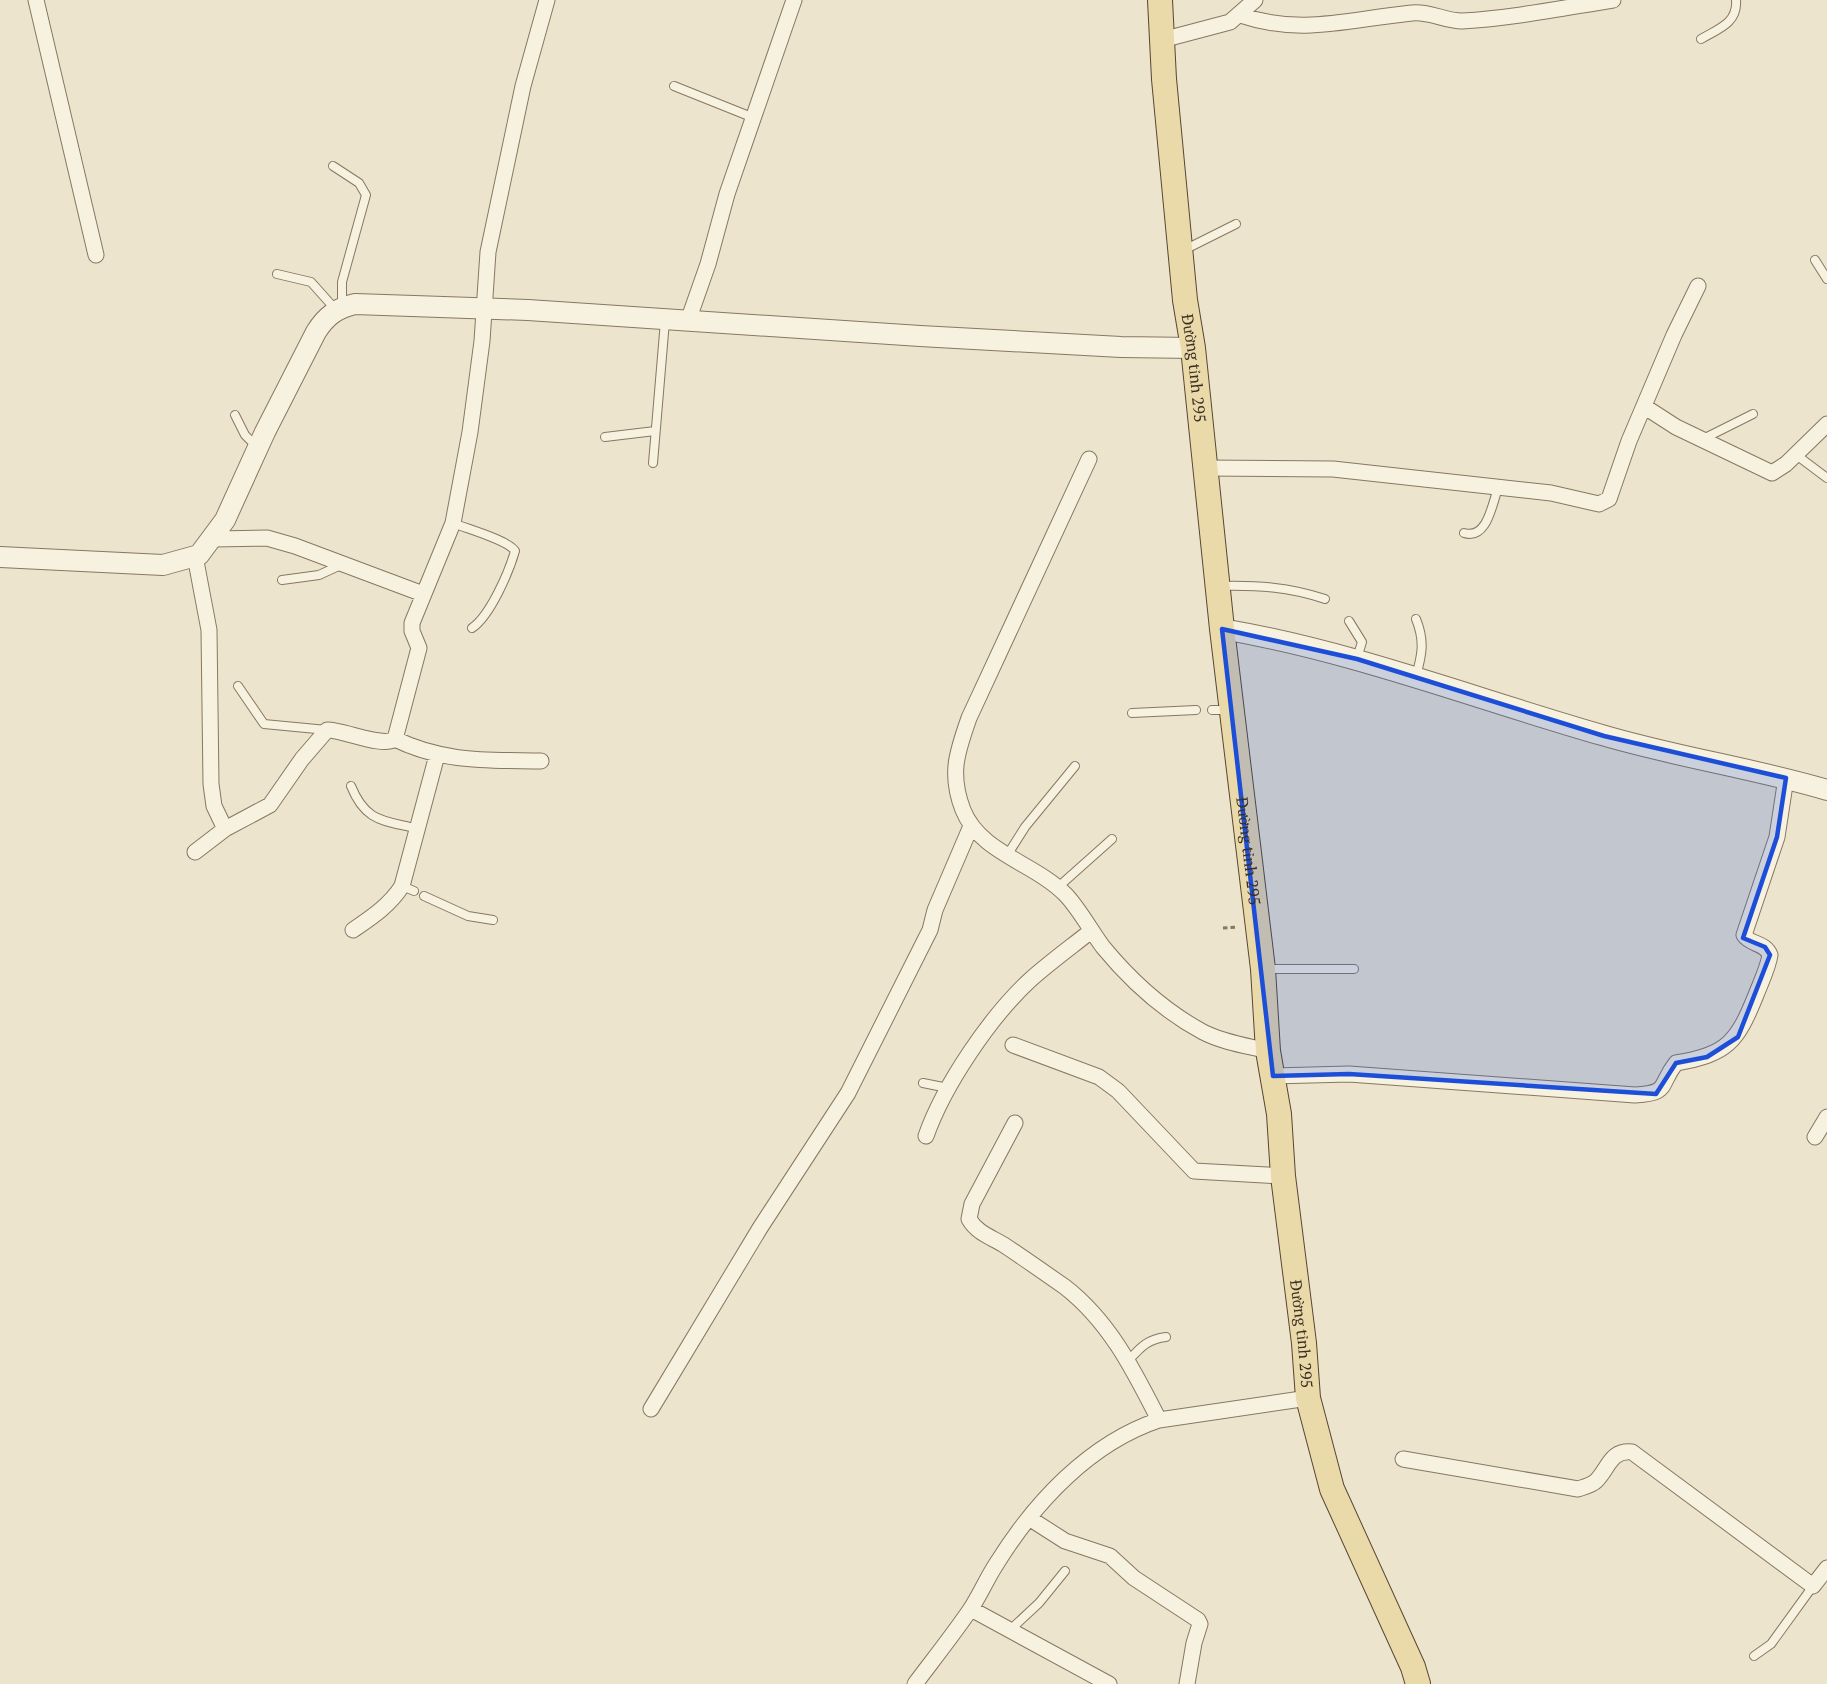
<svg xmlns="http://www.w3.org/2000/svg" width="1827" height="1684" font-family="'PT Serif',serif">
<rect width="100%" height="100%" fill="#ece4cc"/>
<g fill="none" stroke-linecap="round" stroke-linejoin="round">
<defs>
<path id="service" d="M1701,39C1718,29 1738,23 1736,0
M674,86L754,118
M333,166L359,183L366,195L342,282V306
M1184,250L1236,224
M1815,260L1827,279
M277,274L311,282L336,310
M235,415L245,435L257,447
M605,437L655,431
M1703,439L1753,414
M1795,454L1827,478
M653,463L665,321
M453,523C467,529 508,540 515,551C509,572 490,616 472,628
M1464,533C1487,540 1492,505 1498,488
M282,580L319,575L343,564
M1219,586C1257,585 1289,587 1325,599
M1349,621L1362,642L1357,658
M1416,676C1422,655 1425,641 1416,619
M238,686L264,724L327,730
M1212,710H1230
M1132,713L1196,710
M351,786C366,823 384,820 418,829
M1008,854L1025,827L1075,766
M402,886L414,891
M1057,888L1112,839
M424,896L468,916L493,920
M1265,969H1354
M923,1083L948,1088
M1127,1362C1140,1348 1147,1339 1166,1337
M1010,1630L1039,1603L1065,1571
M1754,1656L1771,1644L1813,1586"/>
<path id="minor" d="M36,0L96,255
M1240,15C1302,36 1350,19 1412,13C1429,11 1445,21 1462,21C1513,18 1563,8 1613,0
M1162,40L1230,22L1255,0
M688,321L708,264L727,194L794,0
M1645,407L1676,427L1772,473L1786,464L1827,424
M1089,459L969,718C957,752 949,774 963,810C980,853 1035,863 1066,895C1080,910 1091,931 1103,947C1131,981 1164,1011 1203,1032C1222,1042 1248,1046 1268,1051
M1205,468L1333,469L1551,493L1599,504L1609,499L1629,441L1674,335L1698,286
M213,539L267,538L295,546L423,594
M195,556L209,630L211,784L214,806L225,829
M395,739C444,763 489,760 541,761
M195,852L225,829L270,805L302,759L327,730C345,730 382,748 395,739L419,648L412,631V623L453,523L470,432L482,341L488,252L523,86L547,0
M353,930C372,917 390,905 402,886L437,755
M1013,1045L1099,1077L1118,1091L1194,1171L1283,1176
M1273,1076L1349,1074L1635,1095C1670,1093 1658,1086 1676,1063C1728,1054 1737,1042 1756,995C1761,982 1768,968 1770,955C1765,942 1750,945 1744,935L1777,837L1786,778
M1015,1123L972,1204L969,1219C977,1233 991,1237 1004,1245C1025,1259 1045,1273 1065,1287C1110,1322 1134,1371 1159,1420
M926,1136C944,1085 990,1017 1030,980C1049,963 1071,947 1091,931
M1815,1137L1827,1117
M651,1409L760,1228L848,1093L930,930L935,910L971,826
M1403,1459L1578,1489C1584,1487 1592,1485 1596,1481C1609,1468 1610,1450 1632,1452L1813,1586L1827,1568
M1029,1518L1065,1541L1110,1556L1134,1578L1198,1620L1200,1624L1194,1643L1187,1684
M971,1609L1109,1684
M915,1684C933,1660 952,1636 970,1610C980,1595 987,1578 997,1563C1035,1502 1090,1443 1159,1420L1308,1398"/>
<path id="tertiary" d="M0,557L163,565L199,555L225,520L265,432L316,332C326,316 337,308 355,304L528,310L920,336L1121,347L1193,348
M1222,629C1352,651 1476,699 1602,735C1676,757 1753,768 1827,790"/>
<g id="primary">
<path id="s1" d="M1160,0L1164,79L1185,300L1193,348L1222,629L1263,969L1268,1051L1279,1114L1283,1176L1304,1343L1308,1398L1332,1489L1413,1667L1418,1684"/>
</g>
</defs>
<use href="#service" stroke="#887761" stroke-width="10"/>
<use href="#minor" stroke="#887761" stroke-width="17"/>
<use href="#tertiary" stroke="#887761" stroke-width="22"/>
<use href="#primary" stroke="#564634" stroke-width="26"/>
<path stroke="#887761" stroke-width="3" stroke-dasharray="4.5 3" stroke-linecap="butt" d="M1223,928L1238,927"/>
<use href="#service" stroke="#f7f1df" stroke-width="8"/>
<use href="#minor" stroke="#f7f1df" stroke-width="15"/>
<use href="#tertiary" stroke="#f7f1df" stroke-width="20"/>
<use href="#primary" stroke="#ead9a9" stroke-width="24"/>
</g>
<path fill="#1d4ed8" fill-opacity="0.2" stroke="#1d4ed8" stroke-width="4.5" stroke-linejoin="round" d="M1222,629L1357,659L1604,736L1786,778L1777,837L1743,938L1765,947L1770,955L1738,1037L1707,1057L1676,1063L1656,1094L1349,1074L1273,1076Z"/>
<g text-anchor="middle" dominant-baseline="central" stroke-width="5" stroke-linejoin="round" paint-order="stroke">
<g font-size="16" fill="#3a2f23" stroke="#f4eedb">
<text stroke="none"><textPath href="#s1" startOffset="370">Đường tỉnh 295</textPath></text>
<text stroke="none"><textPath href="#s1" startOffset="856">Đường tỉnh 295</textPath></text>
<text stroke="none"><textPath href="#s1" startOffset="1342">Đường tỉnh 295</textPath></text>
</g>
</g>
</svg>
